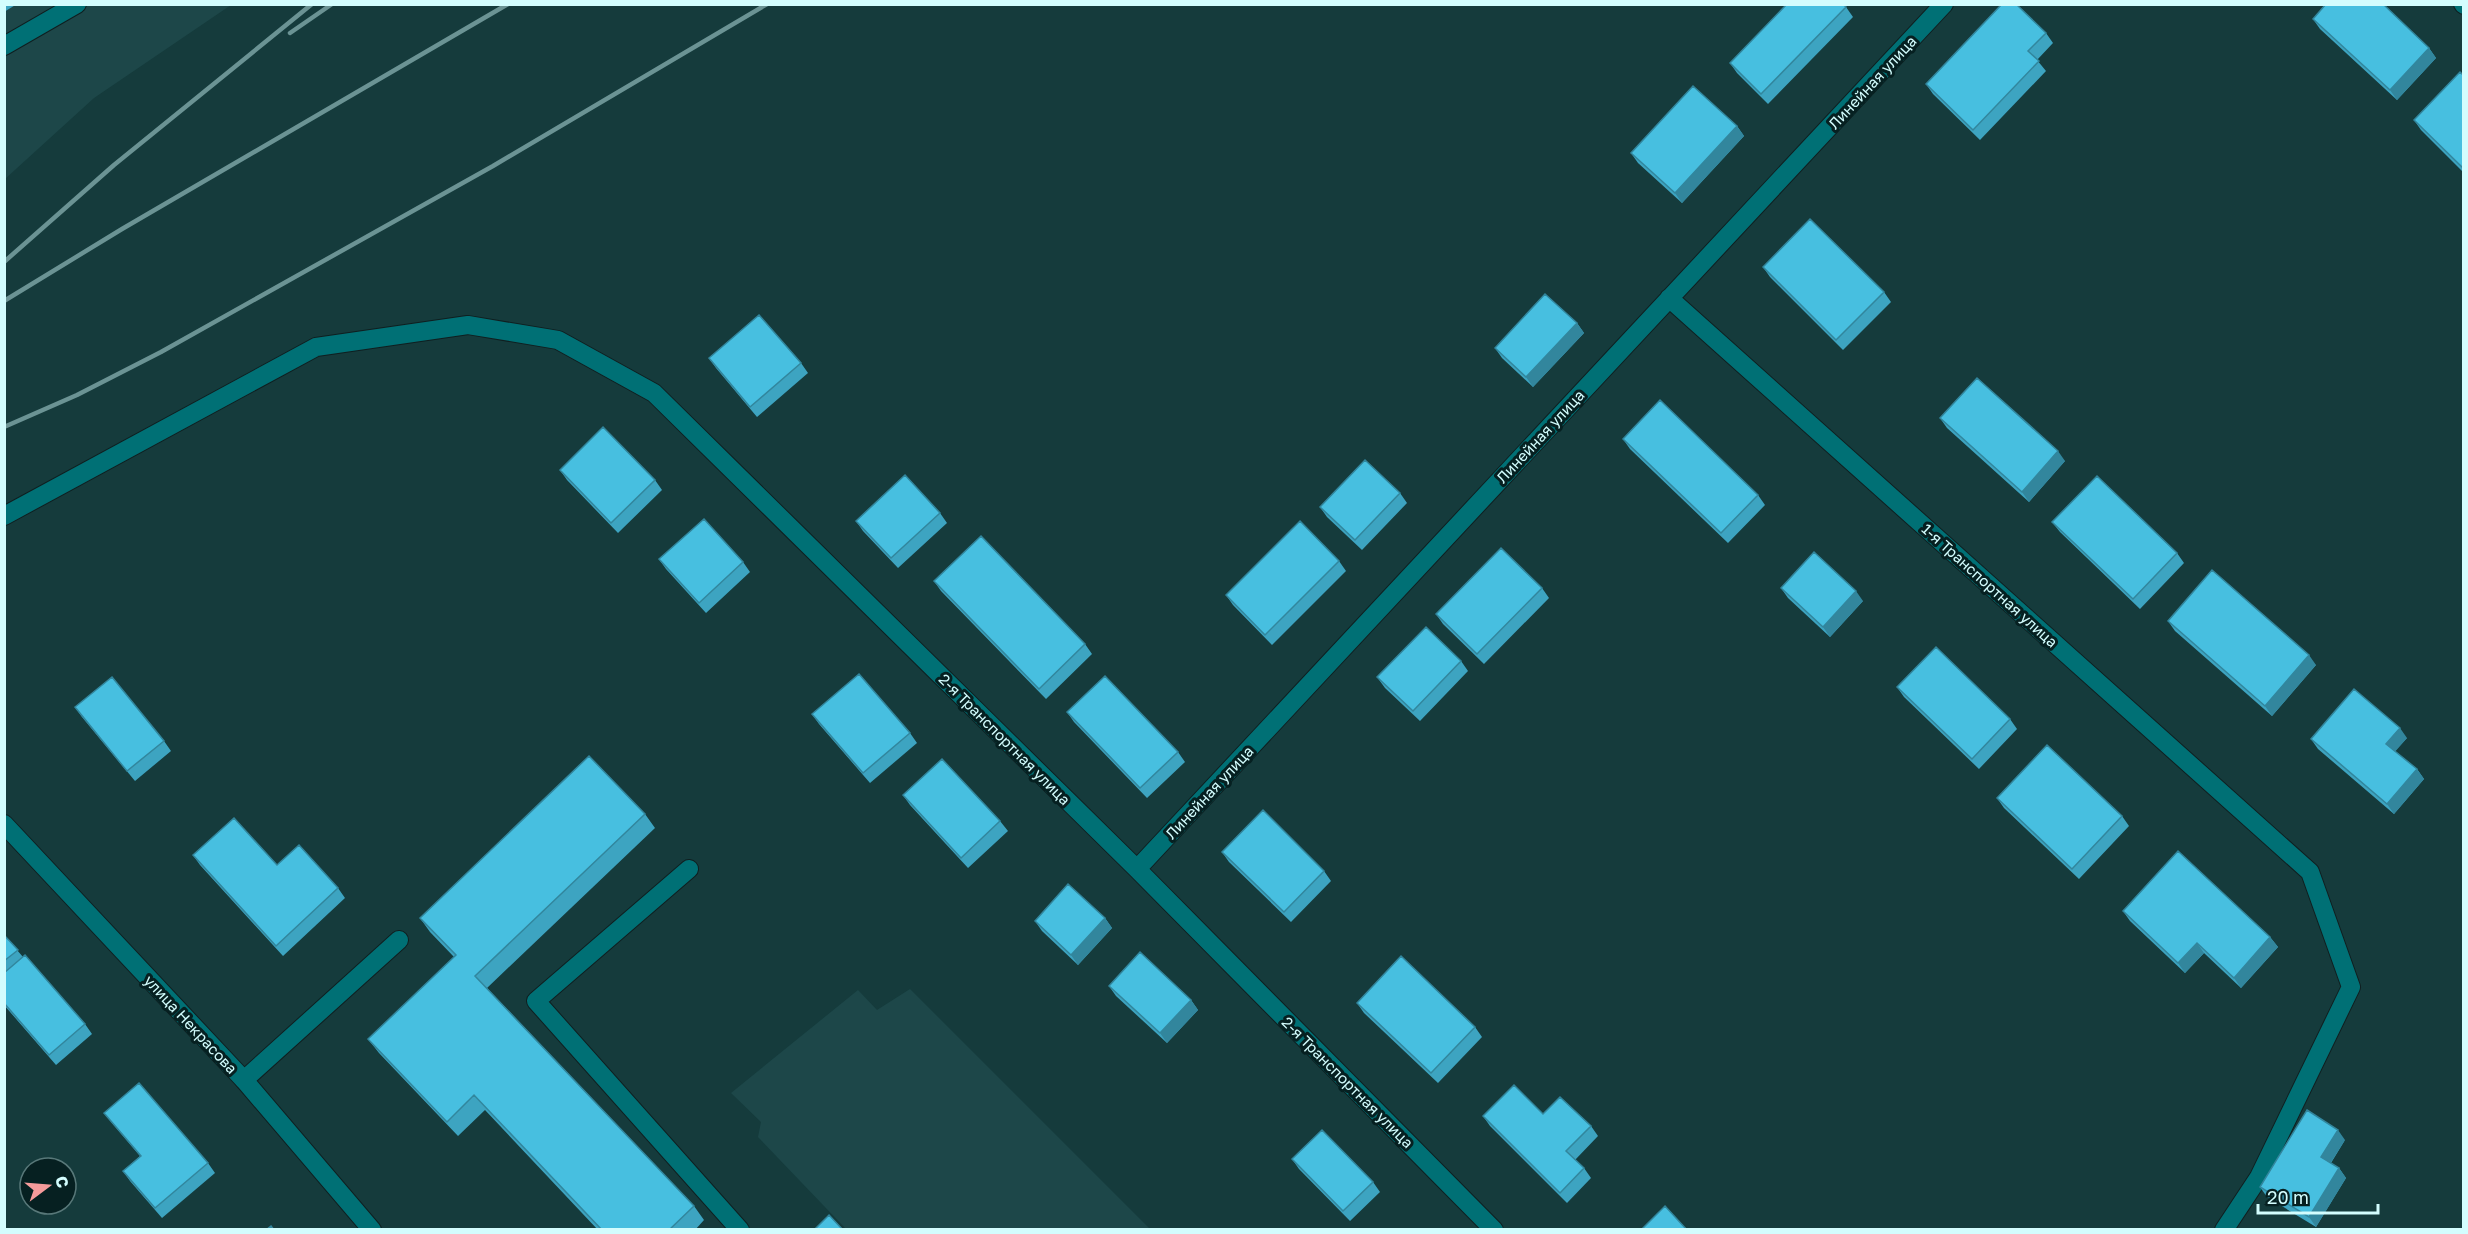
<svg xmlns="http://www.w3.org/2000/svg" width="2468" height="1234" font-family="'Golos Text',sans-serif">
<rect width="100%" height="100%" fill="#153b3c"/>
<path fill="#1d4749" d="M5,5H231L94,98L5,179Z
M910,989L1150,1229H846L758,1137L761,1122L731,1093L858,990L877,1010Z"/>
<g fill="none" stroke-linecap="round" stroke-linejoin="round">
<defs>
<path id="service" d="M4,46L77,4
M689,869L536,1001L740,1230
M244,1080L399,940"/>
<path id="minor" d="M2463,4L2464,5
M1669,298L2310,872L2351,987L2259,1177L2224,1230
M4,516L316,347L468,325L558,340L654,393L1137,869L1494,1230
M4,824L244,1080L372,1230
M1137,869L1944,4"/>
</defs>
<use href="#service" stroke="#0f1f20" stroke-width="20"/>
<use href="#minor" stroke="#0f1f20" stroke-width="20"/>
<use href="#service" stroke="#007075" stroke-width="18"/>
<use href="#minor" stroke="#007075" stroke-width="18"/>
<path stroke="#6b9394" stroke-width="4.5" d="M290,33L332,4
M4,262L114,165L312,4
M4,301L122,229L508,4
M4,427L77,395L161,352L493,166L767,4"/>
</g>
<path fill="#3da4c1" d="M4,4H17L4,12Z
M1846,7L1853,17L1768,104L1737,73L1730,63Z
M2313,19L2429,48L2436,58L2397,100L2320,29Z
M2046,33L2053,43L2037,60L2046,71L1980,140L1933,94L1926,84Z
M2463,75V172L2421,130L2414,120Z
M1737,126L1744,136L1682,203L1638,163L1631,153Z
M1763,267L1884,292L1891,302L1843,350L1770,277Z
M1577,323L1584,333L1533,387L1502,358L1495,348Z
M709,358L801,363L808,373L757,417L716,368Z
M1940,418L2065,461L2029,502L1947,428Z
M1623,439L1758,495L1765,505L1728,543L1630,449Z
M560,470L655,480L662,490L618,533L567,480Z
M1400,493L1407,503L1362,550L1327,517L1320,507Z
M940,513L947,523L898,568L863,531L856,521Z
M2052,522L2177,553L2184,563L2140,609L2060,532Z
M659,559L743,562L750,572L706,613L666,569Z
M1339,561L1346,571L1272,645L1233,605L1226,595Z
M934,581L1085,644L1092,654L1046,699L941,591Z
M1542,588L1549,598L1484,664L1443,624L1436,614Z
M1781,588L1863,601L1830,637L1788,598Z
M2168,621L2316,665L2272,716L2175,631Z
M1461,661L1468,671L1420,721L1385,688L1377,677Z
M1897,687L2010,719L2017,729L1979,769L1904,697Z
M75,707L164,741L171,751L135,781L82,717Z
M1067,712L1178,752L1185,762L1147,798L1074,722Z
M812,714L910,733L917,743L870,783L819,724Z
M2407,738L2395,751L2417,769L2424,779L2394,814L2318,749L2311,739Z
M903,795L1000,821L1008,831L968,868L910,805Z
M1997,798L2122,816L2129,826L2079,879L2004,808Z
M645,814L655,828L487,988L694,1206L704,1220L695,1230H598L485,1110L458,1136L379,1053L368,1039L454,957L430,932L420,918Z
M1222,852L1324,871L1331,881L1291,922L1229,862Z
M193,855L277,865L338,888L345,898L283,956L200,865Z
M2123,911L2270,937L2278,947L2241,988L2204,953L2185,973L2130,921Z
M1105,918L1112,928L1078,965L1042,931L1035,921Z
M4,935L23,957L85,1024L92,1034L56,1065L4,1005Z
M1109,986L1191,1000L1198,1010L1167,1043L1116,996Z
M1357,1003L1475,1027L1482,1037L1438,1083L1364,1013Z
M104,1113L208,1163L215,1173L162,1218L130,1181L123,1171L140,1156L112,1123Z
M1543,1114L1591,1126L1598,1136L1575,1160L1584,1168L1591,1178L1567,1203L1490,1126L1483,1116Z
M2345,1140L2331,1163L2339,1168L2346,1178L2316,1227L2267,1197L2260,1187Z
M1292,1159L1373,1182L1380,1192L1350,1221L1299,1169Z"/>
<path fill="#32869d" d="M2429,48L2436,58L2397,100L2390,90Z
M1737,126L1744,136L1682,203L1675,193Z
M1577,323L1584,333L1533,387L1526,377Z
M2058,451L2065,461L2029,502L2022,492Z
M1856,591L1863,601L1830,637L1823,627Z
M2309,655L2316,665L2272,716L2265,706Z
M2400,728L2407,738L2393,754L2386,744Z
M2417,769L2424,779L2394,814L2387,804Z
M1105,918L1112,928L1078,965L1071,955Z
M2270,937L2278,947L2241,988L2234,978Z
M2197,943L2204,953L2185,973L2178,963Z
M1191,1000L1198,1010L1167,1043L1160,1033Z
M2338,1130L2345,1140L2328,1167L2321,1157Z
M2339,1168L2346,1178L2316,1227L2309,1217Z"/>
<path fill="#47bfe0" stroke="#32869d" stroke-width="1.5" d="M1787,4H1843L1846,7L1761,94L1730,63Z
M2002,4H2016L2046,33L2028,51L2039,61L1973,130L1926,84Z
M2326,4H2383L2429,48L2390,90L2313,19Z
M2460,72L2463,75V168L2414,120Z
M1693,86L1737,126L1675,193L1631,153Z
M1810,219L1884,292L1836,340L1763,267Z
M1545,294L1577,323L1526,377L1495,348Z
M759,315L801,363L750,407L709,358Z
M1977,378L2058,451L2022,492L1940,418Z
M1660,400L1758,495L1721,533L1623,439Z
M603,427L655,480L611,523L560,470Z
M1365,460L1400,493L1355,540L1320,507Z
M905,475L940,513L891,558L856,521Z
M2097,476L2177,553L2133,599L2052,522Z
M704,519L743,562L699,603L659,559Z
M1300,521L1339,561L1265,635L1226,595Z
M981,536L1085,644L1039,689L934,581Z
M1501,548L1542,588L1477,654L1436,614Z
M1814,552L1856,591L1823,627L1781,588Z
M2212,570L2309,655L2265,706L2168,621Z
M1426,627L1461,661L1413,711L1377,677Z
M1936,647L2010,719L1972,759L1897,687Z
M859,674L910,733L863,773L812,714Z
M1105,676L1178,752L1140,788L1067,712Z
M112,677L164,741L127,771L75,707Z
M2354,689L2400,728L2386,744L2417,769L2387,804L2311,739Z
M2047,745L2122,816L2072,869L1997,798Z
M589,756L645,814L475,976L694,1206L669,1230H602L474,1095L447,1122L368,1039L456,955L420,918Z
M942,759L1000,821L961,858L903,795Z
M1263,810L1324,871L1284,912L1222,852Z
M234,818L277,865L299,845L338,888L276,946L193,855Z
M2178,851L2270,937L2234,978L2197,943L2178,963L2123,911Z
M1068,884L1105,918L1071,955L1035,921Z
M4,935L18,950L4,961Z
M1140,952L1191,1000L1160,1033L1109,986Z
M25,955L85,1024L49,1055L4,1003V973Z
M1401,956L1475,1027L1431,1073L1357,1003Z
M139,1083L208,1163L155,1208L123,1171L141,1156L104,1113Z
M1514,1085L1543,1114L1560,1097L1591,1126L1566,1151L1584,1168L1560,1193L1483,1116Z
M2307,1110L2338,1130L2321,1157L2339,1168L2309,1217L2260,1187Z
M1322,1130L1373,1182L1343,1211L1292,1159Z
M1665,1206L1687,1230H1641Z
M829,1215L843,1230H814Z
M271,1226L274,1230H266Z"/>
<g text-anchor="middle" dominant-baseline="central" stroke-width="6" stroke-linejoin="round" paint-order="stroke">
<g font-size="15" fill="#d3fdfe" stroke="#062021">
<text transform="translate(1872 82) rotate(-47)">Линейная улица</text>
<text transform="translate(1540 436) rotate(-47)">Линейная улица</text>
<text transform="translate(1990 585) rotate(42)">1-я Транспортная улица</text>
<text transform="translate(1005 739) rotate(45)">2-я Транспортная улица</text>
<text transform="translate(1209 792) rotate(-47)">Линейная улица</text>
<text transform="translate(191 1024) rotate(47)">улица Некрасова</text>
<text transform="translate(1348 1082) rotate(45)">2-я Транспортная улица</text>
</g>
</g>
<rect width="2468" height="1234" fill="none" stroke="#d3fdfe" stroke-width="12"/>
<g transform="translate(48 1186) rotate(74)"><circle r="28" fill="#062021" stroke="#587879" stroke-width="1.5"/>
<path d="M0-4.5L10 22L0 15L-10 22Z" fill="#f59b9b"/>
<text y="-9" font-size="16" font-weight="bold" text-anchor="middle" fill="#d3fdfe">С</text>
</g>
<path d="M2258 1204v9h120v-9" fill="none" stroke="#d3fdfe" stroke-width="3"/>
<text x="2267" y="1204" font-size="18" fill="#d3fdfe" stroke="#062021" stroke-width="4.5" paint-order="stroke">20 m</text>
</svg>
